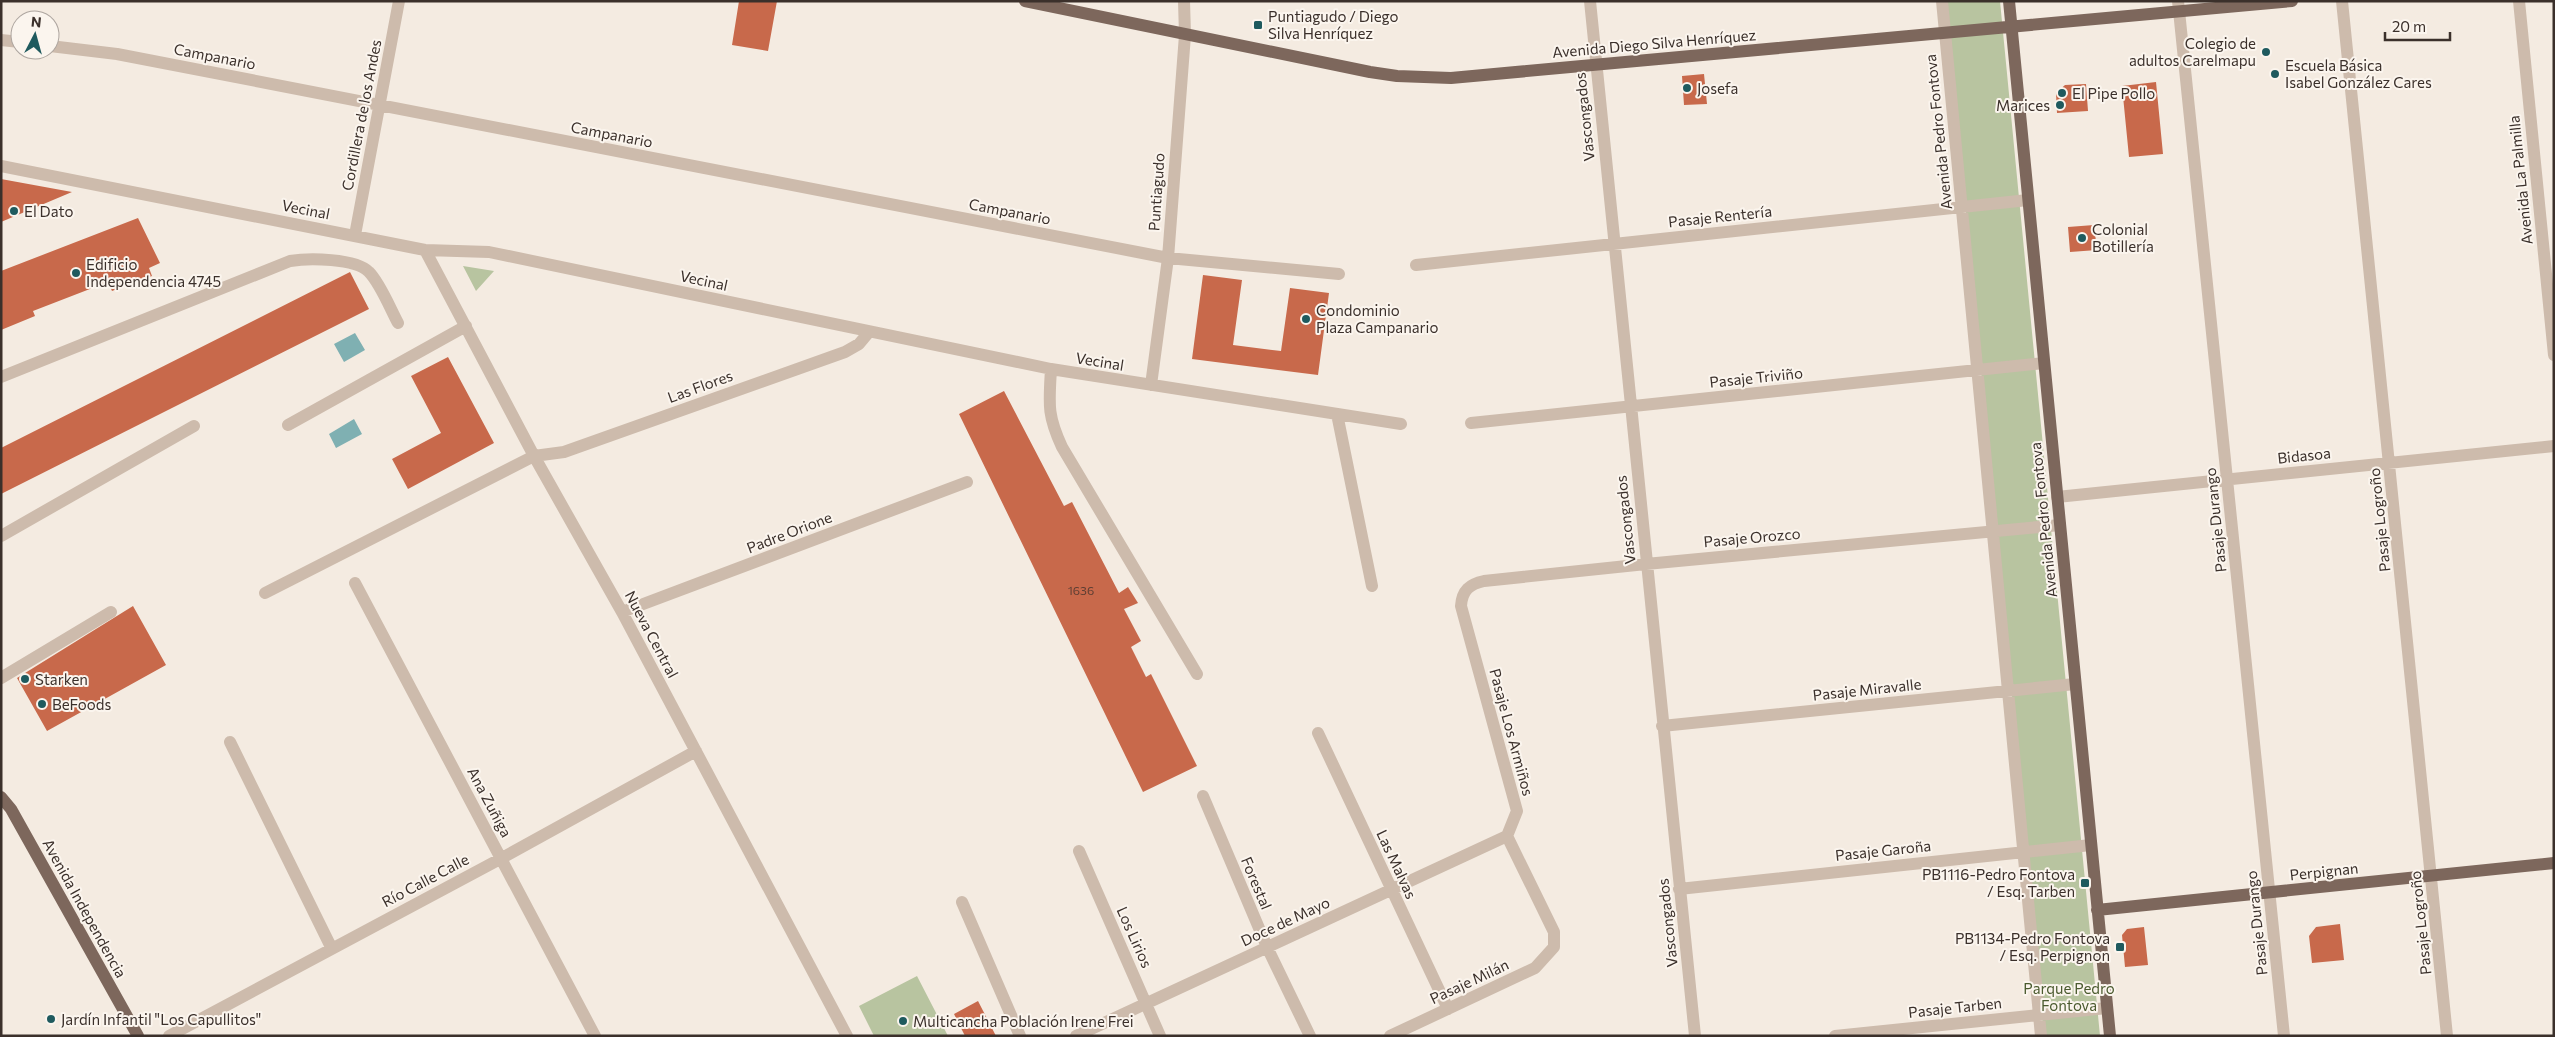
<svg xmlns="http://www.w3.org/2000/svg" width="2555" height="1037" font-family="Commissioner,sans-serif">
<rect width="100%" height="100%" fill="#f4ebe1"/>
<path fill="#b8c4a0" d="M1946,1H2000L2100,1036H2044Z
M463,266L494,271L476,291Z
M917,976L948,1036H874L859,1006Z"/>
<path fill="#7fb0b2" d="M355,333L365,350L344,362L334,344Z
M354,419L362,434L336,448L329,434Z"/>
<path fill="#c8694b" d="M739,1H777L768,51L732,45Z
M1704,74L1707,104L1684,105L1682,76Z
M2156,82L2163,154L2129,157L2122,86Z
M2086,84L2088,111L2057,113L2056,93L2065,85Z
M1,179L72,192L1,222Z
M138,218L160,263L149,268L152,276L112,291L108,282L33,311L35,316L1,330V271Z
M2094,225L2097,250L2070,252L2068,227Z
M350,272L369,309L1,494V448Z
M1203,275L1242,280L1233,345L1281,351L1290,288L1329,293L1318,375L1192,359Z
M448,357L494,443L408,489L392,459L441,433L411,376Z
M1004,391L1064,506L1072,502L1119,593L1128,587L1138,603L1124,609L1141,641L1131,647L1146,677L1151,674L1197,766L1143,792L959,414Z
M133,606L166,665L47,731L17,678Z
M2340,924L2344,960L2312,963L2309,936L2316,927Z
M2144,927L2148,965L2125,967L2122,935L2127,929Z
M978,1001L996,1036H965L954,1014Z"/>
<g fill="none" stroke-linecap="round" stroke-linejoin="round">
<path stroke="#cdbbac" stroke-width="12" d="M1590,1L1695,1036
M1942,1L2041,1036
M2178,1L2284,1036
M2342,1L2447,1036
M2519,1L2554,355
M1,40L20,42
M50,46L117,54L1168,258L1339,274
M1,166L425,250L489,252L1051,369L1401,424
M355,235L399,1
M425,250L534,456L622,612L847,1036
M1416,265L2028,200
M1051,369C1049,404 1047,415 1062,447L1197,674
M1,377L290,261C308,258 356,258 369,272C380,283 390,308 398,323
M1151,385L1168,258L1185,35L1184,1
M1337,414L1372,586
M1471,423L2044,363
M288,425L466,326
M2057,497L2554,446
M1,536L194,426
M355,583L595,1036
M265,593L534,456L564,452L845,352L859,344L869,332
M622,612L967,482
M1,678L111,612
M1662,726L2075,684
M1318,733L1448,1009
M230,742L331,947
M1203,796L1267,947L1310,1036
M1079,851L1160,1036
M1679,889L2091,845
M962,902L1020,1036
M169,1036L502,858L696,751
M1076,1036L1507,836
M1390,1036L1535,968L1554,947V932L1507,836L1517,811L1461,606C1462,590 1470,584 1484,581L1646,564L2060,525
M1835,1036L2107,1008"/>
<path stroke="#7d675c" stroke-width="12" d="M1025,1L1370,72L1397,76L1451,78L2292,1
M2009,1L2110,1036
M1,797L11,809L138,1036
M2097,910L2554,863"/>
</g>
<g fill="#1f5a5e" stroke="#fbf5ee" stroke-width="2">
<rect x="1253" y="20" width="10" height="10" rx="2.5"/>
<circle cx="2266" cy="52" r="5"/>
<circle cx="2275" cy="74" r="5"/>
<circle cx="1687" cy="88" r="5"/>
<circle cx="2062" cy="93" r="5"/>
<circle cx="2060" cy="105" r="5"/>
<circle cx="14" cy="211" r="5"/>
<circle cx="2082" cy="238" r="5"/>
<circle cx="76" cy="273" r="5"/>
<circle cx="1306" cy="319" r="5"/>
<circle cx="25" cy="679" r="5"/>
<circle cx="42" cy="704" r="5"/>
<rect x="2080" y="878" width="10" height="10" rx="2.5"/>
<rect x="2115" y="942" width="10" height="10" rx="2.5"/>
<circle cx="51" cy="1019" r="5"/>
<circle cx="903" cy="1021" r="5"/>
</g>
<g text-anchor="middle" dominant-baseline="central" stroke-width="4" stroke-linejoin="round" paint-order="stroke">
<g font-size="12" fill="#5e3e33">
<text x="1081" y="590">1636</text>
</g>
<g font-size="15" fill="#3b302b" stroke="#fbf5ee" text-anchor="start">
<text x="1268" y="16">Puntiagudo / Diego<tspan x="1268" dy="17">Silva Henríquez</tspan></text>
<text x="2256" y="43" text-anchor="end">Colegio de<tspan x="2256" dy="17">adultos Carelmapu</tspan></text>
<text x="2285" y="65">Escuela Básica<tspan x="2285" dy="17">Isabel González Cares</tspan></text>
<text x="1697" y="88">Josefa</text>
<text x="2072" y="93">El Pipe Pollo</text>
<text x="2050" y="105" text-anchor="end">Marices</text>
<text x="24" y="211">El Dato</text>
<text x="2092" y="229">Colonial<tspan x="2092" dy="17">Botillería</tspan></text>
<text x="86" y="264">Edificio<tspan x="86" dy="17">Independencia 4745</tspan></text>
<text x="1316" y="310">Condominio<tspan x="1316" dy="17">Plaza Campanario</tspan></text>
<text x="35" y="679">Starken</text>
<text x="52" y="704">BeFoods</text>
<text x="2075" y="874" text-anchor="end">PB1116-Pedro Fontova<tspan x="2075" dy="17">/ Esq. Tarben</tspan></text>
<text x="2110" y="938" text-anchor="end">PB1134-Pedro Fontova<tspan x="2110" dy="17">/ Esq. Perpignon</tspan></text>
<text x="61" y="1019">Jardín Infantil "Los Capullitos"</text>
<text x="913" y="1021">Multicancha Población Irene Frei</text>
</g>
<g font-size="15" fill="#3b302b" stroke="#fbf5ee">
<text transform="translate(1654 43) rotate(-5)">Avenida Diego Silva Henríquez</text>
<text transform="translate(215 56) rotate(11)">Campanario</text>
<text transform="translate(361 115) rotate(-79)">Cordillera de los Andes</text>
<text transform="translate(1584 117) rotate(-96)">Vascongados</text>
<text transform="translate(1938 132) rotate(-96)">Avenida Pedro Fontova</text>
<text transform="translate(612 134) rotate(11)">Campanario</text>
<text transform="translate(2520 180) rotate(-96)">Avenida La Palmilla</text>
<text transform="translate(1156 192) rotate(-86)">Puntiagudo</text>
<text transform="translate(306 209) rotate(11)">Vecinal</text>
<text transform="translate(1010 211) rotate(11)">Campanario</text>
<text transform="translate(1720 216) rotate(-6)">Pasaje Rentería</text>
<text transform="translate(704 280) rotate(12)">Vecinal</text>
<text transform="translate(1100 361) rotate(9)">Vecinal</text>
<text transform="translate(1756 377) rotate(-6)">Pasaje Triviño</text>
<text transform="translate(700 386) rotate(-20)">Las Flores</text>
<text transform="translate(2304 455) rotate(-6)">Bidasoa</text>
<text transform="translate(1625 520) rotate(-96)">Vascongados</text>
<text transform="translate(2043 520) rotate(-96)">Avenida Pedro Fontova</text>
<text transform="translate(2215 520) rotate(-96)">Pasaje Durango</text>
<text transform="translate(2379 520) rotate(-96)">Pasaje Logroño</text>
<text transform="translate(789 532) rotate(-21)">Padre Orione</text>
<text transform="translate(1752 537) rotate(-5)">Pasaje Orozco</text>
<text transform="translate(652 634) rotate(62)">Nueva Central</text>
<text transform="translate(1867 689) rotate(-6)">Pasaje Miravalle</text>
<text transform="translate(1512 732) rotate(75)">Pasaje Los Armiños</text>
<text transform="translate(490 802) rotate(62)">Ana Zuñiga</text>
<text transform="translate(1883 850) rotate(-6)">Pasaje Garoña</text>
<text transform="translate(1397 864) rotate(65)">Las Malvas</text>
<text transform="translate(2324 871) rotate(-6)">Perpignan</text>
<text transform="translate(425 880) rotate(-28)">Río Calle Calle</text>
<text transform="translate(1257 883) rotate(67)">Forestal</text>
<text transform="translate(85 908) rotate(61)">Avenida Independencia</text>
<text transform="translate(1285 921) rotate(-25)">Doce de Mayo</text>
<text transform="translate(1667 923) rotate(-96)">Vascongados</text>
<text transform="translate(2256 923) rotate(-96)">Pasaje Durango</text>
<text transform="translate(2420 923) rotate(-96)">Pasaje Logroño</text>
<text transform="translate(1135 937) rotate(66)">Los Lirios</text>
<text transform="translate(1469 981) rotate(-25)">Pasaje Milán</text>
<text transform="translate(1955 1007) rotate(-6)">Pasaje Tarben</text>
</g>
<g font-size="15" fill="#4a5a2e" stroke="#fbf5ee">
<text x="2069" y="988">Parque Pedro<tspan x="2069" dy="17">Fontova</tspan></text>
</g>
</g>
<rect width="2555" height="1037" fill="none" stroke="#3b302b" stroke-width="5"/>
<g transform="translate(35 35) rotate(6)"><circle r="24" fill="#fbf5ee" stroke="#aea6a0"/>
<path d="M0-4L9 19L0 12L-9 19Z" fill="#1f5a5e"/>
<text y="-8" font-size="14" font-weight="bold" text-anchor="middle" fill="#3b302b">N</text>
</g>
<path d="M2385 32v8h65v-8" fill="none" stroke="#3b302b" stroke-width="2.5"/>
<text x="2392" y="32" font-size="15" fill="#3b302b" stroke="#fbf5ee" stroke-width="4" paint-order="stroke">20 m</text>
</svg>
